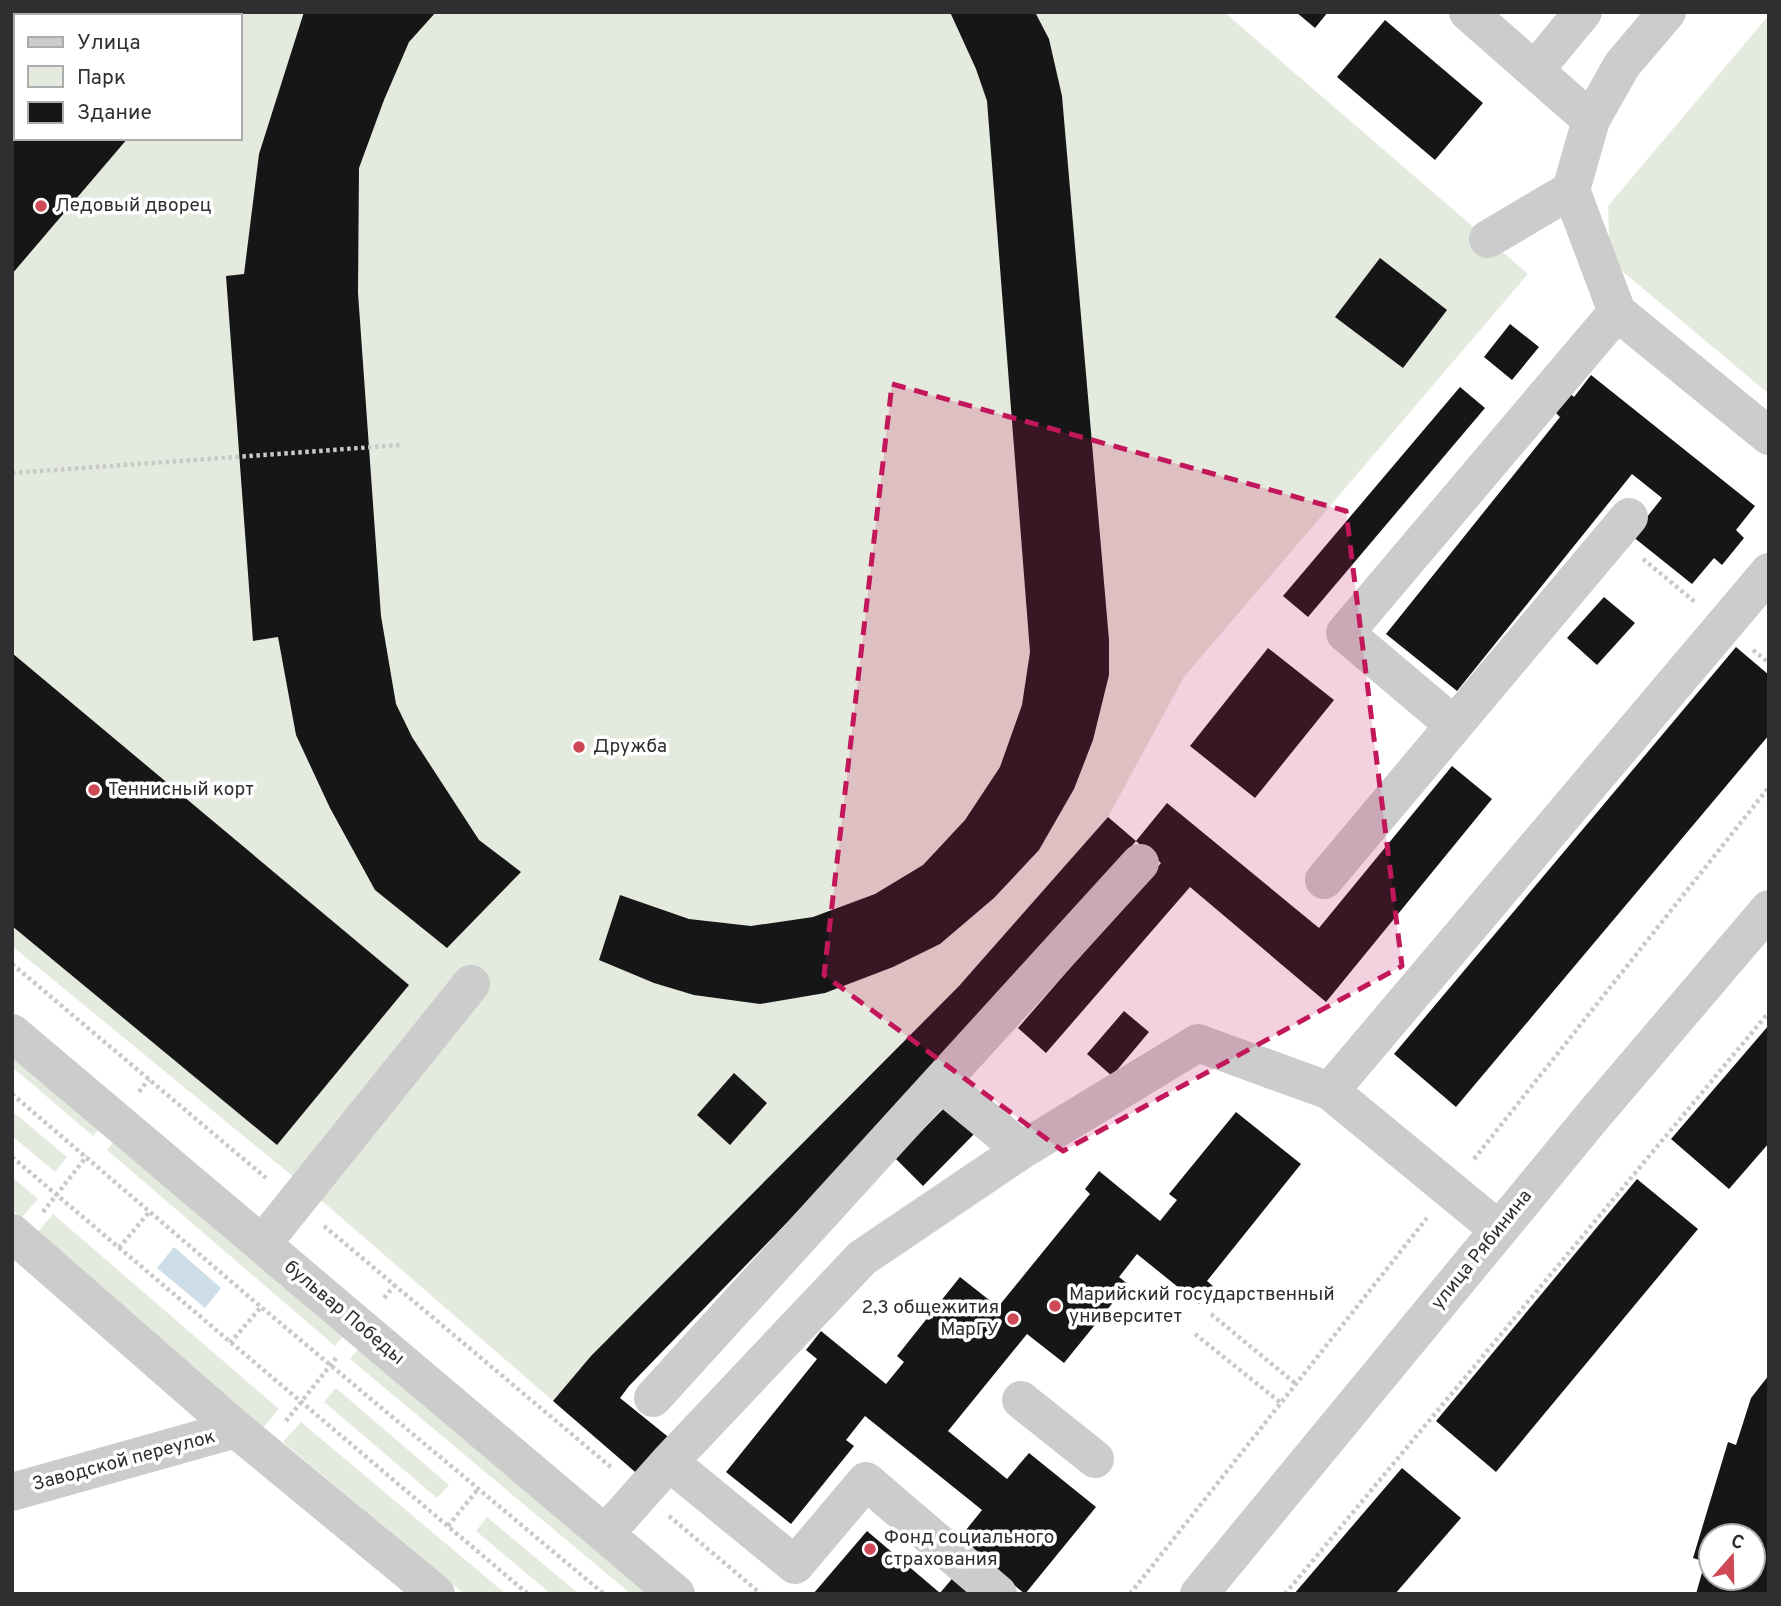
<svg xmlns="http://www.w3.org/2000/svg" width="1781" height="1606" font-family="Overpass,sans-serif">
<rect width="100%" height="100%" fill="#fff"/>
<path fill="#e5eade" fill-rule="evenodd" d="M12,12H1224L1528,274L1184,677L1108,817L959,986L752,1195L553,1401L307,1188L12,946ZM16,16H240V138H16Z
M1769,15V394L1610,261L1608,206Z
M12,1039L107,1120L93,1136L12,1067Z
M12,1111L67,1157L55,1172L12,1136Z
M122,1132L350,1328L335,1346L107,1150Z
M12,1177L38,1199L21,1218L12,1210Z
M53,1214L279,1409L263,1428L37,1233Z
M366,1340L668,1594H631L350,1359Z
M336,1388L449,1485L437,1498L324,1402Z
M301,1422L506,1594H464L283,1442Z
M487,1517L579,1594H551L476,1531Z"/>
<path fill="#cddee8" d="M174,1247L221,1288L205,1308L157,1268Z"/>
<path fill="#161616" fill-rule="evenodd" d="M12,12H236L233,16H16V138H128L12,274Z
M304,12H436L409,42L384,100L359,168L358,293L381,616L396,704L412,737L479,840L521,872L447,948L375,890L330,808L296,735L278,637L253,641L226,276L244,274L259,154Z
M950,12H1035L1049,39L1062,96L1109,640V675L1093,740L1074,789L1039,850L994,898L940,944L893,967L825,993L760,1004L694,995L654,983L599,960L620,895L689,919L751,926L813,917L875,894L923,865L965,820L1000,767L1022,705L1030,652L987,101L976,69Z
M1296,12H1328L1315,28Z
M1385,20L1483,103L1435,160L1337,77Z
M1380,258L1447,310L1403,368L1335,317Z
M1510,324L1539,347L1512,380L1484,357Z
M1591,375L1755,506L1736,530L1744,538L1722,565L1714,558L1692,584L1632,536L1662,498L1632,474L1457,691L1386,634L1560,417L1554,411L1568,392L1574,397Z
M1460,387L1485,408L1308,617L1283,596Z
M1604,597L1635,623L1597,665L1567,638Z
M1736,647L1769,675V735L1456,1107L1394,1054Z
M1268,648L1334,700L1255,798L1190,746Z
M12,653L409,985L277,1145L12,926Z
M1452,766L1492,799L1326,1002L1190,887L1046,1053L1018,1028L1161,863L1136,841L1167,803L1319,928Z
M1108,817L1136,841L987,1016L629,1386L620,1398L672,1440L641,1477L553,1401L591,1356L959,986Z
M1124,1011L1149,1032L1112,1076L1087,1054Z
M1769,1025V1143L1729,1189L1671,1139Z
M734,1073L767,1103L730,1145L697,1115Z
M950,1102L978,1130L923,1186L895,1158Z
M1236,1112L1301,1164L1207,1281L1213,1286L1199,1304L1137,1254L1119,1277L1128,1284L1064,1363L1027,1334L948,1431L1007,1479L1029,1453L1096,1507L1025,1594L958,1540L982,1510L865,1416L846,1440L854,1446L791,1524L726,1472L817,1359L806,1350L821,1331L886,1384L904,1362L897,1356L960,1277L998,1307L1090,1194L1085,1189L1099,1171L1160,1221L1177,1200L1169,1194Z
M1637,1179L1698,1229L1496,1472L1436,1421Z
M1769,1375V1594H1696L1705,1562L1693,1558L1728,1442L1736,1445L1751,1398ZM1711,1536H1753V1578H1711Z
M1402,1468L1461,1518L1395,1594H1294Z
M867,1531L940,1593L962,1567L993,1594H813Z"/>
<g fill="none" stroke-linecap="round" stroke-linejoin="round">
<path stroke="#c9c9c9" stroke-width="4.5" stroke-dasharray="3.5 3.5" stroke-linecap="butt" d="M12,473L401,445
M1643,559L1695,602
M1753,650L1769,663
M12,964L266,1178
M139,1092L149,1079
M12,1094L261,1307L604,1594
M12,1157L528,1594
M1474,1159L1769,787
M43,1212L87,1156
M324,1226L612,1468
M119,1248L150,1211
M384,1298L395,1285
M1211,1314L1296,1384
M1195,1334L1281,1403
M230,1343L261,1307
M286,1421L337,1357
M669,1516L761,1594
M448,1526L478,1489
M1130,1594L1427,1218
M1285,1594L1769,1012"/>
<path stroke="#ccc" stroke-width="38" d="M1468,12L1591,120
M1667,12L1622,65L1591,120L1571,190L1617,312L1769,436
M1535,70L1583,12
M1488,239L1571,190
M1454,725L1345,633L1617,312
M1324,880L1629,517
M12,1033L676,1594
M942,1084L1022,1150
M1330,1091L1769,572
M12,1233L236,1429L436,1594
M262,1244L471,984
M653,1398L1140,863
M1021,1400L1095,1459
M669,1462L795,1565L866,1481L998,1594
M12,1492L236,1429
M605,1534L669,1462L862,1258L1022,1150L1198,1043L1330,1091L1499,1230
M1199,1594L1592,1117L1769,909"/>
</g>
<path fill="#c2185b" fill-opacity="0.2" stroke="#c2185b" stroke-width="5" stroke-dasharray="14 9" stroke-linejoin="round" d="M892,384L1346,511L1402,966L1063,1151L824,975Z"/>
<g fill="#cf4856" stroke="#fff" stroke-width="2.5">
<circle cx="41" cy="206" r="7"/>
<circle cx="579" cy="747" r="7"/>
<circle cx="94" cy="790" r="7"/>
<circle cx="1055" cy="1306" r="7"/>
<circle cx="1013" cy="1319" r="7"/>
<circle cx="870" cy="1549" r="7"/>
</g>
<g text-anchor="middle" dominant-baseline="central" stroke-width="7" stroke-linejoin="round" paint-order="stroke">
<g font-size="19" fill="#2f2f2f" stroke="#fff" text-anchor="start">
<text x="55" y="206">Ледовый дворец</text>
<text x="593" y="747">Дружба</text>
<text x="108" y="790">Теннисный корт</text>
<text x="1069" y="1295">Марийский государственный<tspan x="1069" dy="22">университет</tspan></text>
<text x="999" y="1308" text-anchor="end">2,3 общежития<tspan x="999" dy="22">МарГУ</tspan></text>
<text x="884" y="1538">Фонд социального<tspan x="884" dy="22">страхования</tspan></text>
</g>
<g font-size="19" fill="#2f2f2f" stroke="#fff">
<text transform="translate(1482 1250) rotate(-51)">улица Рябинина</text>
<text transform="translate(344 1313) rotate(40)">бульвар Победы</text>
<text transform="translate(124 1461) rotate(-15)">Заводской переулок</text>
</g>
</g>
<rect width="1781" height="1606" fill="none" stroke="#2f2f2f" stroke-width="28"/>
<rect x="14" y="14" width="228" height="126" fill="#ffffff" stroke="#acacac" stroke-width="2"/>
<rect x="28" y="37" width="35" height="10" fill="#cccccc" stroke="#acacac" stroke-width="2"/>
<text x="77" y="49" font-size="21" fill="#2f2f2f">Улица</text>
<rect x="28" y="66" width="35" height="21" fill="#e5eade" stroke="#acacac" stroke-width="2"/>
<text x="77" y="84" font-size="21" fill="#2f2f2f">Парк</text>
<rect x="28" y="102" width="35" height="21" fill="#161616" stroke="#acacac" stroke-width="2"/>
<text x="77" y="119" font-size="21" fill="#2f2f2f">Здание</text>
<g transform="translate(1732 1557) rotate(20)"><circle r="33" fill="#ffffff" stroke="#acacac" stroke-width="2"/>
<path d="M0-5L12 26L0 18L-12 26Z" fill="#cf4856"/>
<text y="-10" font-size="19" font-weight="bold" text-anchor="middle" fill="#2f2f2f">С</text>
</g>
</svg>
